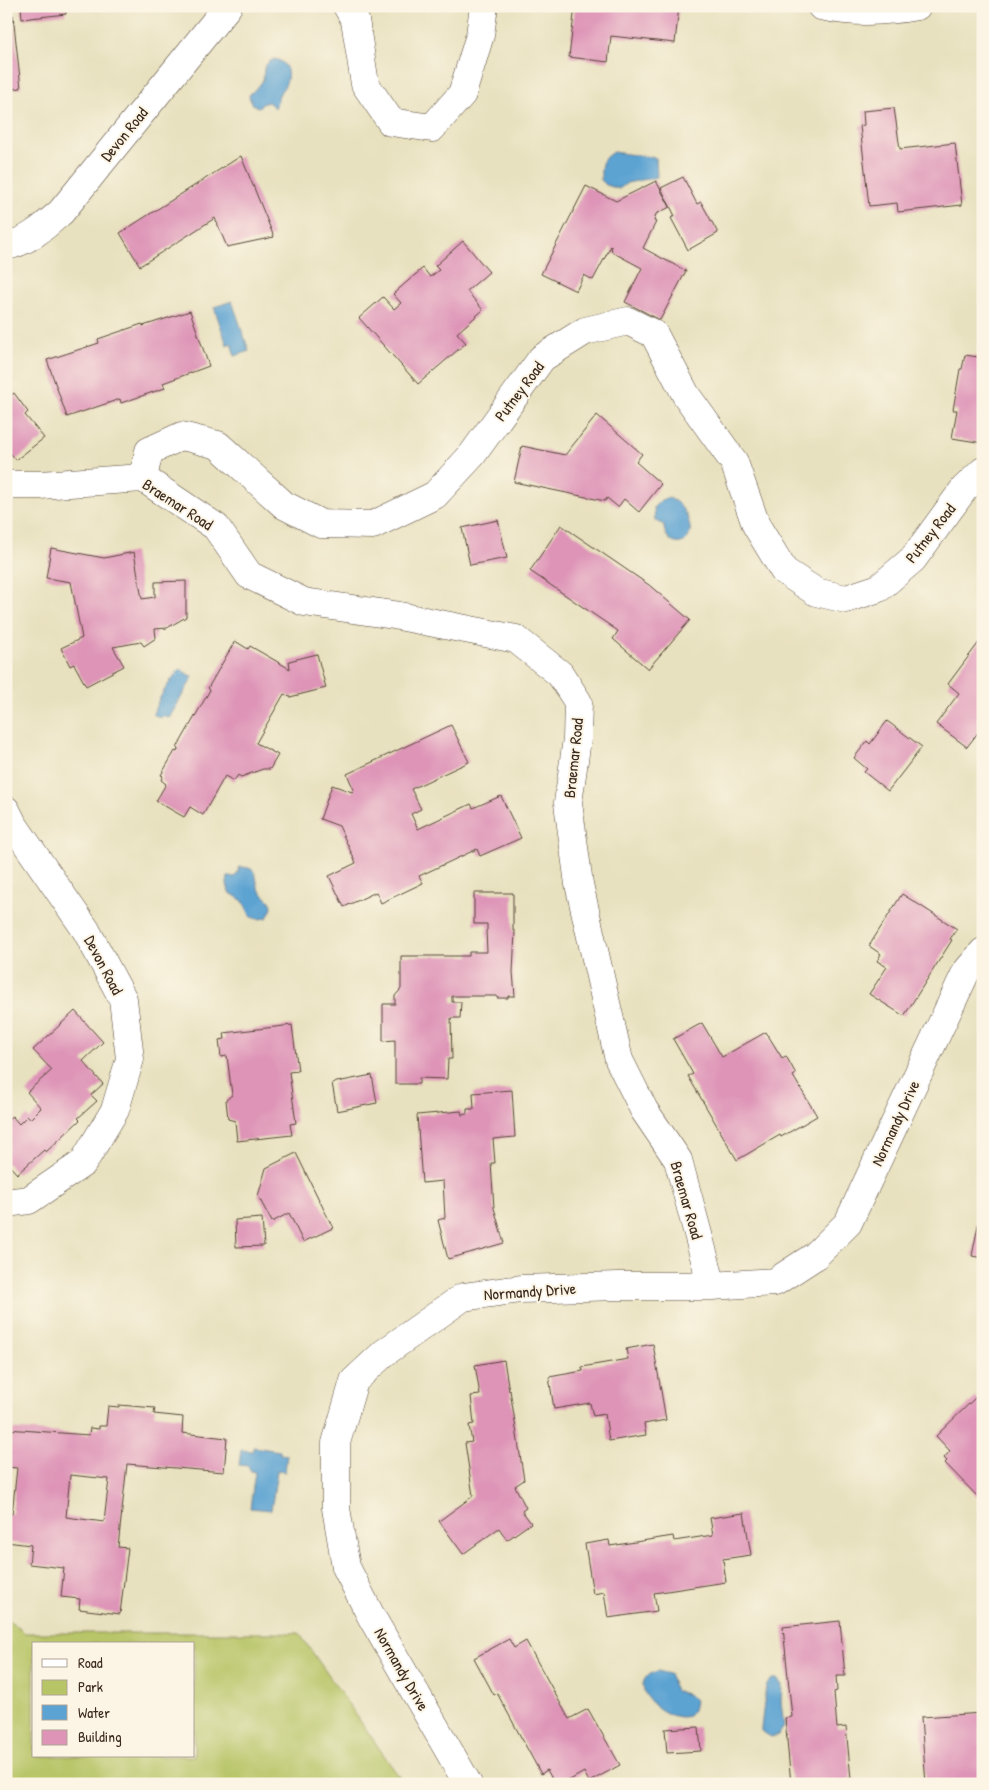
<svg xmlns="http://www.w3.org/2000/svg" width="989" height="1790" font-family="'Patrick Hand',sans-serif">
<rect width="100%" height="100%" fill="#fcf5e5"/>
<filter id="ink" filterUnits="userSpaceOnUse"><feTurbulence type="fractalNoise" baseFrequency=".02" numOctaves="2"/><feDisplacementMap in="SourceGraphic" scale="10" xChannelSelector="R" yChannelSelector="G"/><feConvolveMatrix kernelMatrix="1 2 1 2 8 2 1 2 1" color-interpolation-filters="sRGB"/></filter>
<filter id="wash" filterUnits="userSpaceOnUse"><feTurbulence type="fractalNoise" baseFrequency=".0096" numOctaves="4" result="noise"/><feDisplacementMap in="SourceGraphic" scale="20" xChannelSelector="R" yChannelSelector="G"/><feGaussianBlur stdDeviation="1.12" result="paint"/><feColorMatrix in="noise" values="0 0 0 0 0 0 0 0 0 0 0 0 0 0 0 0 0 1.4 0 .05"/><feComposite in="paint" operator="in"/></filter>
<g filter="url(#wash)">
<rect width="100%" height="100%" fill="#e8e1bf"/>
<path fill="#b8c567" stroke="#7a7842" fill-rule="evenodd" d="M6,1619L25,1633H299L404,1784H6ZM34,1644H194V1756H34Z"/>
<path fill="#5ba3d2" stroke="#4b6678" d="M274,59C286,61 290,72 286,83C285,87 281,90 280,93C277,98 277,103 275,108L268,102L262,104L259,108L251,103L249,95C253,91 258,87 261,83C268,73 257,68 274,59Z
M613,152L656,158L657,177L627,183L619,189L606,185L601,180C601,165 600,160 613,152Z
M232,301L249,351L235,356L231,343L227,345L214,307Z
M667,498C681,499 697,528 687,539C676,551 663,536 664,525L655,520L654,507L661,500Z
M180,669L193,677L169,718L163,715L161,718L153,714C159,696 168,684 180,669Z
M239,867C263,867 252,880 261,892C266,899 272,899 272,908L267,918L258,919L251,917L243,901L229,892L227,884L228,877H234L238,873Z
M253,1447L280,1451V1454L287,1455L285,1472L277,1471L271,1510L250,1508L255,1472L251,1471L248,1466L239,1465L241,1450L253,1451Z
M658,1671L669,1674L676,1691L689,1695L695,1701L693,1710L688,1716C666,1724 619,1682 658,1671Z
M772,1679H777L782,1685L781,1701L784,1727L778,1735L771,1737L761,1731V1728L766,1686Z"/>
<g id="blocks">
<path fill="#de94b7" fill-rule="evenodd" d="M21,6H65L66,14L22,19Z
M575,6H679L675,43L611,36L608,62L569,57Z
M13,15L21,88L6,90V16Z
M894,108L900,149L955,143L962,205L898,212L897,203L869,206L860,126L864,125L863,111Z
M241,156L274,237L227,247L215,218L140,266L120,233Z
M683,177L697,204L701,202L718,233L688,250L671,218L675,216L661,188Z
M656,181L670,207L656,214L654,221L656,222L643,248L686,271L660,320L625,302L642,268L612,252L611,246L593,280L584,275L576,291L541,274L586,186L616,201Z
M463,241L489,272L467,291L483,310L457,333L466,343L418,384L359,318L383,297L394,309L401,303L393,294L423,268L430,277L439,270L435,266Z
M190,311L209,366L163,383L165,388L121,403L120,399L67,417L47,360L99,343L98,339L142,324L143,326Z
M980,348L983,349V443L952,438L957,410H953L960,369H962L965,355L978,357Z
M14,393L28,412L25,415L44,438L16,460L6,448V399Z
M597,415L642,454L636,462L661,484L639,512L624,499L618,507L607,498L605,501L514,482L522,446L565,455Z
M498,520L507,558L470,565L462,528Z
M561,525L649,585L690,620L648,669L613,639L618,631L530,571Z
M51,548L104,558L134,552L142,599L155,597V582L186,581V617L167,628L155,629L156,638L144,646L141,642L113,647L124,666L86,686L74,664L70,666L61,648L82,638L71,582L46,578Z
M983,637V703L979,708L983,710V726L967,747L936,724L959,693L948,684Z
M235,641L248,649L250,646L290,669L289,661L317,654L326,688L290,697L284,694L256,743L278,755L270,769H263L241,777L238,775L234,781L225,776L203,815L190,807L184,817L156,801L166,784L161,780L163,776L161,775L175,751L177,752L178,749L177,748L210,690L208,688Z
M887,721L922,747L888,791L864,772L867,769L854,758L867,741L870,744Z
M451,725L469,762L411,789L421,809L411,814L418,829L471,804L473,808L501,796L521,838L480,856L477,849L419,876L423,883L381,903L376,892L344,907L329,876L356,863L339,826L320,819L332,785L352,792L354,790L347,774Z
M474,893H513V931H515L513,972L515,996H508V998H497V996H452V1002H461L460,1018H451L452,1059H448L447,1079L419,1078V1084H395V1040L383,1041V1004H395V996L401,989V956H469V952H487L486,931L487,930V924H474Z
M902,894L957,929L950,939L952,940L904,1016L869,994L887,967L877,961L881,954L869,946Z
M75,1011L103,1042L83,1061L103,1084L91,1095L97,1101L78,1118L80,1120L46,1152L44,1150L17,1174L6,1162V1121L12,1116L19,1124L27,1116L30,1119L41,1108L27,1092L52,1070L33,1050Z
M702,1023L722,1057L766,1032L782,1058L786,1056L796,1074L793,1076L817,1116L781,1137L780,1135L737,1160L688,1076L693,1074L673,1039Z
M292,1025L298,1071L289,1072L296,1123L290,1124L292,1135L237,1141L235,1121L228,1119L226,1100L232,1095L227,1056L221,1057L219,1040L225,1039L224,1033Z
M372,1075L377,1103L337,1111L332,1083Z
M512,1090L515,1137L493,1139L495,1163H491L494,1208L504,1243L448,1259L438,1220L445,1218L443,1181L422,1183L417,1115L461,1111L462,1115L467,1114V1109H474L473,1093Z
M296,1153L333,1228L303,1242L289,1213L272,1222L258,1196L266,1168Z
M982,1205H983V1258L972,1256Z
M262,1218L264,1246L236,1247L235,1220Z
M653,1344L666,1420L644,1424L646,1435L609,1441L605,1414L593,1416L590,1403L554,1409L549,1377L583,1371L582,1367L628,1359L626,1349Z
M504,1360L509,1391L510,1390L524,1480L515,1486L526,1508L522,1511L531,1523L507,1540L499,1528L463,1554L439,1521L473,1496L465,1443L472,1442L469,1425L474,1424L471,1396L480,1395L475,1365Z
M976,1397L983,1405V1490L977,1496L945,1463L947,1461L944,1458L950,1451L936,1436Z
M119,1405L155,1408L154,1414L183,1417L182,1433L227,1438L224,1472L127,1464L118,1547L128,1548L120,1614L79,1609L80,1599L61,1597L64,1568L29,1564L31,1545L6,1542V1513L12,1514L17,1468L6,1467L7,1429L89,1435L90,1428L99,1429V1426H106L108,1406L119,1407ZM70,1475L109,1479L104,1522L66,1517Z
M744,1513L751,1555L723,1559L726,1582L654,1593L657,1611L608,1618L604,1592L593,1594L585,1544L609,1540L610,1546L673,1536L674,1541L713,1535L710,1518Z
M840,1621L845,1676H836L837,1691L834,1692L837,1728L846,1727L851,1779H846L847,1784H791L785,1718L792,1717L783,1627Z
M509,1639L514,1648L526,1641L569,1719L588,1709L620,1765L589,1782L584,1772L563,1784H555L547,1770L541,1774L497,1693L494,1695L474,1658Z
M983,1713V1784H926L921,1717Z
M699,1727L701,1751L667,1753L665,1729Z"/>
</g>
</g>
<g filter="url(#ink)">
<use href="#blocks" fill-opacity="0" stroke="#554536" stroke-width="1"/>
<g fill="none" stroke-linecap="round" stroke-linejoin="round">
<defs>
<path id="minor" d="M347,6L355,20L365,84L391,122L432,128L462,94L480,35L484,6
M821,6C852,13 885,12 917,6
M6,246C28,242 45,226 61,212L228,6
M143,478L149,451L182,436L218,445L284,505L321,524L373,525L435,495L472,455L542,358L585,331L628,321L654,334L686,395L734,462L756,525L784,571L816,592L846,599L879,588L913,559L964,489L983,471
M6,485H40L143,478L216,527L249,575L304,602L394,615L516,639L560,674L578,702L577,739L568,803L579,884L619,1060L644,1110L678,1160L712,1286
M6,810L13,824L86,930L123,999L130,1059L115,1110L83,1163L29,1200L6,1203
M468,1784L371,1616L346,1567L336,1508V1443L354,1381L384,1353L463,1297L521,1289L618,1286H712L775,1282L815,1256L848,1223L966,972L983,952"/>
</defs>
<use href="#minor" stroke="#554536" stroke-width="29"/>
<use href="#minor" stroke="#fff" stroke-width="28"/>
</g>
</g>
<g text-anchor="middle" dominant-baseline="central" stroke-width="4" stroke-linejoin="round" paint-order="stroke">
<g font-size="16" fill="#3b2a1e" stroke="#fcf5e5">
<text transform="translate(124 134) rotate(-51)">Devon Road</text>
<text transform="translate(519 391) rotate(-53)">Putney Road</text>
<text transform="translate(178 504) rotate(33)">Braemar Road</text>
<text transform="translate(930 533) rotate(-52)">Putney Road</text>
<text transform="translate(573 758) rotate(-84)">Braemar Road</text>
<text transform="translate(104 965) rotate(62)">Devon Road</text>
<text transform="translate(895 1123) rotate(-65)">Normandy Drive</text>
<text transform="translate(687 1200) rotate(74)">Braemar Road</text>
<text transform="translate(530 1291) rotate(-4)">Normandy Drive</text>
<text transform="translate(402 1669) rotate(60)">Normandy Drive</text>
</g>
</g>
<rect width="989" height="1790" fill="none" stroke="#fcf5e5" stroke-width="25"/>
<rect x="32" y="1642" width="162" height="115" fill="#fcf5e5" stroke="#afa495"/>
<rect x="42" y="1659" width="25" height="8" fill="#ffffff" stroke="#afa495"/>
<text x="78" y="1668" font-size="15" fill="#3b2a1e">Road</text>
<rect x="42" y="1680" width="25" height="15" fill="#b8c567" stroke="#afa495"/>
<text x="78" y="1692" font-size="15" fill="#3b2a1e">Park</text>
<rect x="42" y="1705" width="25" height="15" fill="#5ba3d2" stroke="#afa495"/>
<text x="78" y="1718" font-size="15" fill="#3b2a1e">Water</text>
<rect x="42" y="1730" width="25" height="15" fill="#de94b7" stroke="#afa495"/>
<text x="78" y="1742" font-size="15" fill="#3b2a1e">Building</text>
</svg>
